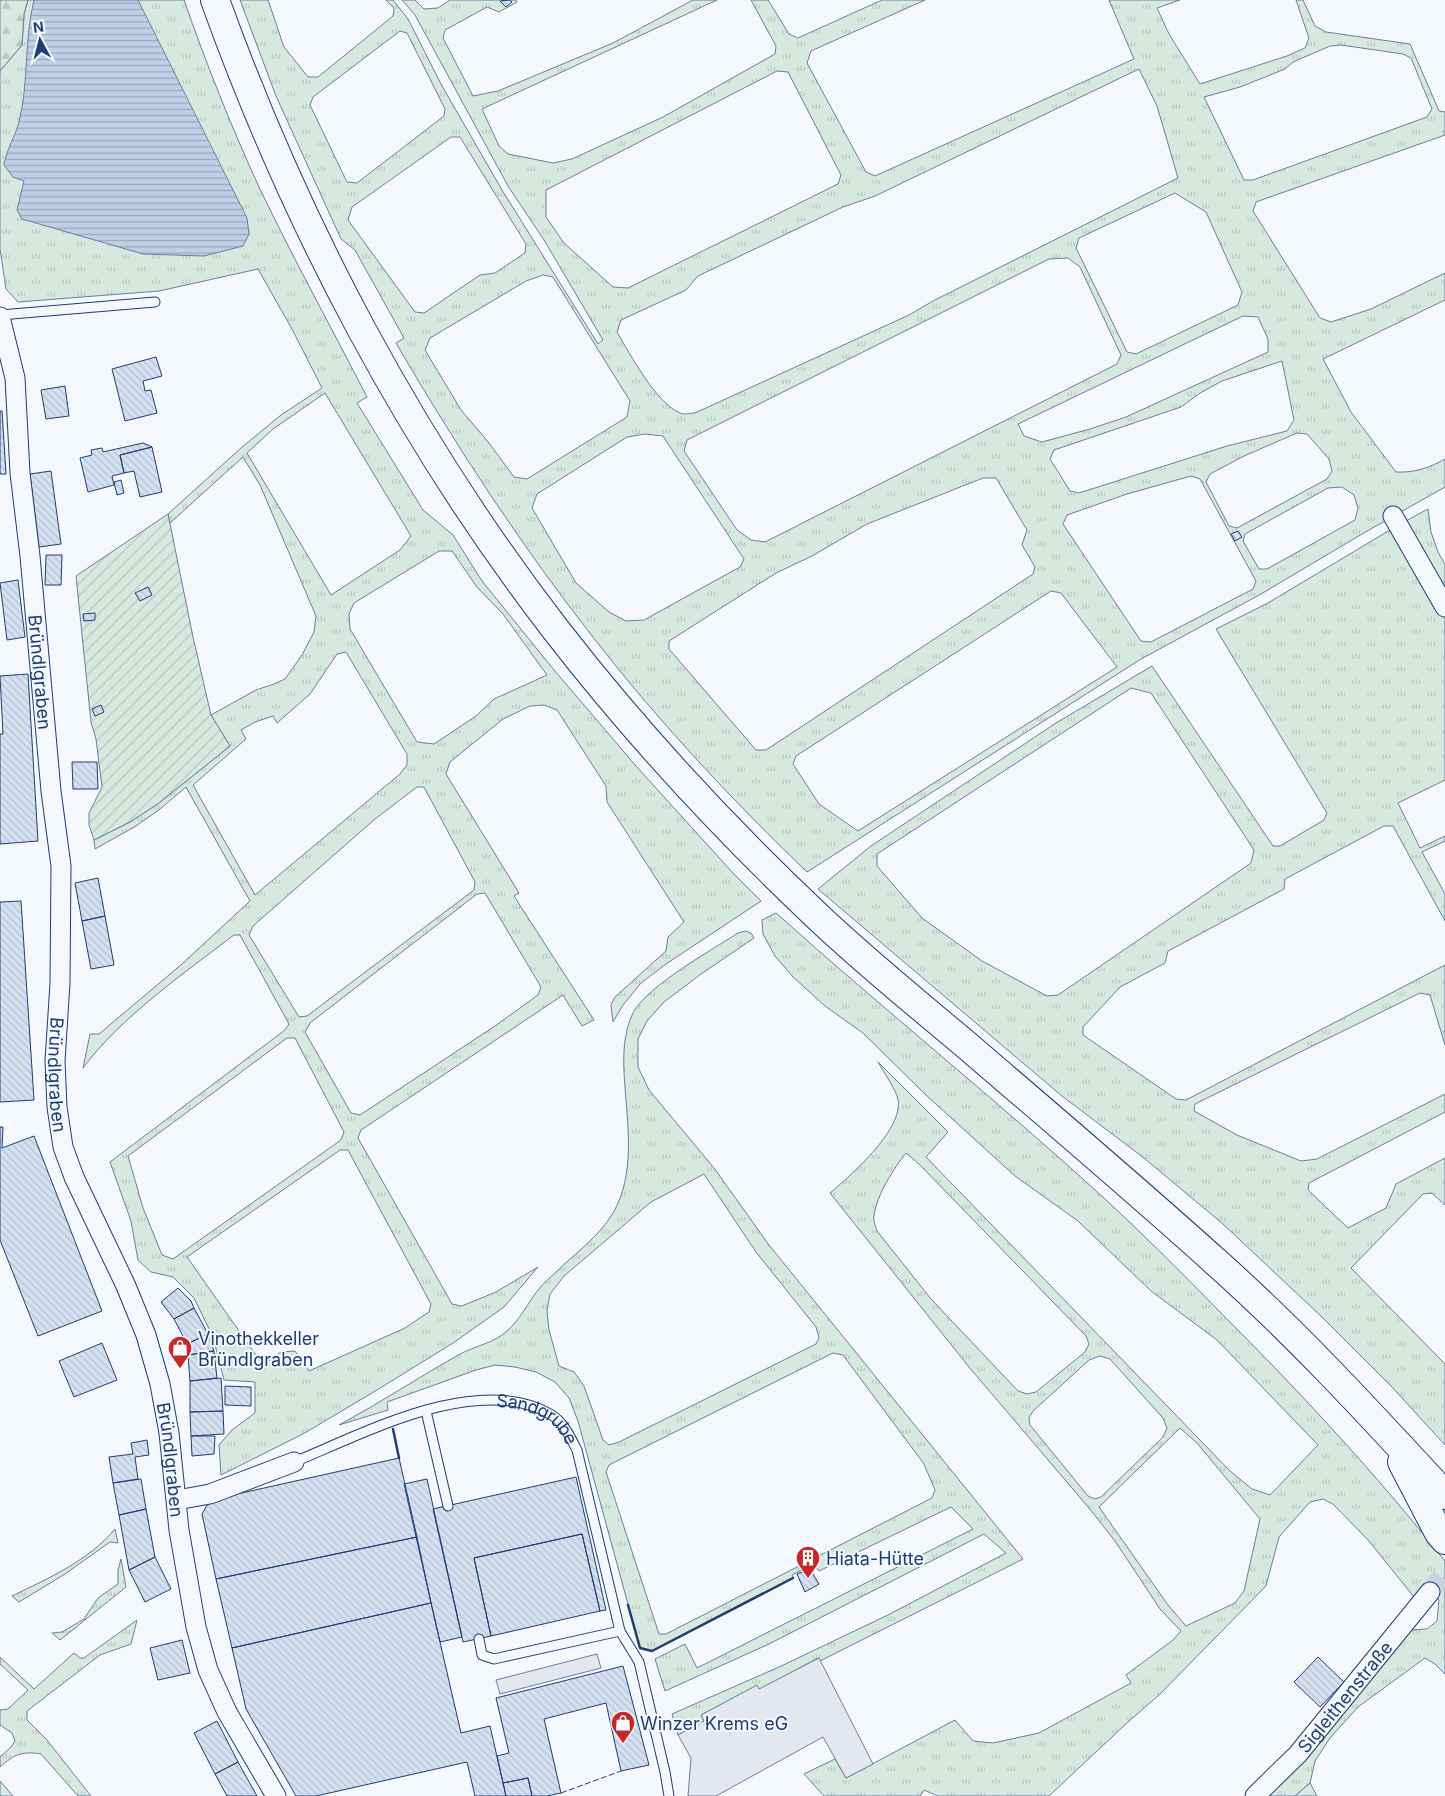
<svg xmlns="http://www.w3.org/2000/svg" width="1445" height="1796" font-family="Inter,sans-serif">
<defs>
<pattern id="grass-tufts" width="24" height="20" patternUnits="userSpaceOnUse" patternTransform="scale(1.25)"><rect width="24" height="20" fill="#d7e8df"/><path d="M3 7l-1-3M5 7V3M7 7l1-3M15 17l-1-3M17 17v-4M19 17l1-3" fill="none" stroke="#b8c8c3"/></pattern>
<pattern id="forest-firs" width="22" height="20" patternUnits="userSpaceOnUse" patternTransform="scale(1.25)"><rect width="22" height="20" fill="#d7e8df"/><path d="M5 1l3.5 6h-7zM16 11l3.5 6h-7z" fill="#b8c8c3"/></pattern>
<pattern id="garden-furrows" width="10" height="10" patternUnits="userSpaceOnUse" patternTransform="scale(1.25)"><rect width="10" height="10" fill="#d7e8df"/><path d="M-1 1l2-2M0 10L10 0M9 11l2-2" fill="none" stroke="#b8c8c3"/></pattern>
<pattern id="water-rules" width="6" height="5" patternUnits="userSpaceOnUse" patternTransform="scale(1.25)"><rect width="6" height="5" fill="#bed0e5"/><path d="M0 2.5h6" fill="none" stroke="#9aaabe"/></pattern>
<pattern id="building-back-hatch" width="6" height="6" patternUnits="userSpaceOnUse" patternTransform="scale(1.25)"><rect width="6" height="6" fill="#d5e0f0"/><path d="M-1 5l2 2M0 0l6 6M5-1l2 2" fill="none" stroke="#b6c1d1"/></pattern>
</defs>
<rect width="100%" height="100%" fill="#f4f7fb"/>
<path fill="url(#grass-tufts)" stroke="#687fa3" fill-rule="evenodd" d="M28,0H184C206,63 231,126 259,187C293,258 331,327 367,397L357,403L423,510L453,535L482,581L554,670L636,766L732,872L761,901L666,964L641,983L623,1005L613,1022L611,1005L615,997L666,951L668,937L684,922L607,802L606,786L557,710L544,705L530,706L503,719L450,762L446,774L519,893L514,896L594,1020L582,1026L563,995L361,1130L358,1138L452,1304L462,1306L496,1292L538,1267L504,1307L453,1343L377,1390L303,1434L221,1475L219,1445L232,1430L255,1413V1382L224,1380L213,1337L194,1298L173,1277L151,1272L138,1260L131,1221L110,1162L285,1030L289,1024L240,935H234C184,973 120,1018 83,1068L90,1034H99L182,964L250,901L186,787L160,809L136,826L95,849L94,840L130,822L159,803L230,746L211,715L256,690L274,684L285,679L302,655L314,632L316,616L260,485L243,457L170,523L168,514L241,448L281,415L322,388L293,331L258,269L159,291L18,302L6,289L0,249V71L22,45L24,14ZM325,393L411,536L400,550L331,595L247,453L273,429ZM439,551H452L477,587L503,614L547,675L494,699L476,716L434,744L417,742L350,629L349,614L354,603ZM346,652L407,754V765L400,774L255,895L193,785L246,739L241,730L255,722L273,716L277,723L310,694L337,654ZM417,787H424L475,882L474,890L307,1016L299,1017L249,935L253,926L375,819ZM485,893L541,987L538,995L495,1026L360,1115L351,1113L305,1032L310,1023L477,894ZM287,1038H295L344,1132L341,1140L173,1259L162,1255L143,1208L128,1156ZM340,1150H348L431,1304L429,1312L405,1328L309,1371L295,1351L281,1352L263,1365L187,1257Z
M240,0H268L284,47L308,77H318L393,16L394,8L386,0H393L408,19L442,86L502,190L598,344L603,340L544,240L508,186L415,15L402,0H415L424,9L438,8L450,0H516L517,2L499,12L487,7L445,30L443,38L473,96L498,91L613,43L693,0H717L482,109L499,146L508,154L553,163L572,159L663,117L775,54L776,46L751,0H768L789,34L798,38L882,0H925L811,51L807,63L866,172L875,176L1134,59L1109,0H1180L1157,8L1169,34L1200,84L1287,56L1305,48L1309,38L1296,0H1303L1315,26L1326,32L1410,44L1439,111L1445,112V135L1256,202L1253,211L1320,318L1331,322L1371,309L1445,273V300L1323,359L1351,412L1396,472C1414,473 1429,468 1445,459V487L1362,534L1261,594L1141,659L807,872C732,800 660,723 596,641C522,547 456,446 396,343L404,338L355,250L341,239L276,96ZM400,31L407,33L445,109L444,116L357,183L347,182L310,105L313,97ZM1341,45L1403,54L1411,58L1432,109L1427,117L1253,180H1244L1204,97L1240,87L1285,69L1293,62L1330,46ZM1139,69L1157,106L1178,178L933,301L909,315L695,413C691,413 684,415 680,413C656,403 630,354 617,332L621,320L686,290L698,276L843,207L875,196ZM777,71L788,72L841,175L838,184L628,288L613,287L564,243L546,217V190ZM451,137H460L526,244L525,253L495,273L480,275L424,313L415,312L348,220L352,207ZM1175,193L1206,212L1242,292L1238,305L1136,354L1127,352L1076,248L1079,238ZM1068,258L1080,267L1121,355L1117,364L765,542L751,540L737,530L684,451L687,440L1049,259ZM543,275L553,277L630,401L627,417L527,479L514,477L489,443L461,410L425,350L430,338L526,281ZM1243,316L1258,317L1268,339V352L1126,417L1090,429L1042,442L1024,436L1018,424ZM1282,361L1294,420L1287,431L1227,446L1079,493L1070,491L1050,459L1054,450L1181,407L1200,393L1222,381ZM1297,433L1307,434L1329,459L1332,471L1327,479L1237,528L1229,526L1206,482L1210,474L1244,456ZM645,434L663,436L744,559L740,567L644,620L626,621L609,612L576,583L532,508L537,494L627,437ZM1191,476L1200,479L1256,581L1253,589L1151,642L1141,641L1063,524L1067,515L1127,494ZM983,478H996L1027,530L1022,545L1035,567L1033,574L766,750H756L669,649V641L776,573L812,556L867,524ZM1342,487L1354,495L1358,508L1355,520L1267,569H1259L1243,541L1245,534L1328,488ZM1051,591L1061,593L1117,667L858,831L819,804L793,764L796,756Z
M1428,509L1431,532L1438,552L1445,564V592L1404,522Z
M1395,527L1445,614V780L1398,803L1420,848L1445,836V841L1422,852L1445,894V921L1393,826H1384L1285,879L1284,889L1168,951L1165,963L1120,987L1083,1027V1035L1176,1099L1186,1100L1445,965V1045L1430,995L1420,993L1195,1104L1194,1111L1237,1135L1301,1161L1317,1159L1445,1094V1112L1309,1183L1308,1190L1348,1228L1386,1208L1396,1184L1445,1158V1205L1432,1193L1423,1194L1351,1268L1445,1364V1445L1392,1387L1323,1318L1223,1224L1144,1158L1062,1096L818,889L871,846L1056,723L1152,666L1273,846H1280L1324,820L1327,813L1216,629L1268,603ZM1131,688L1151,693L1254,850L1251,863L1058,995L1047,996L982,961L922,918L877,866V854Z
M776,913C884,1010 998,1101 1105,1199C1145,1236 1184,1275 1222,1314C1301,1393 1376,1474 1445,1561V1674L1435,1664L1425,1658L1358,1707L1330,1738L1315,1761L1310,1783L1295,1796H1264L1409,1630L1427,1629L1437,1621L1439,1600L1424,1583L1414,1597L1369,1541L1333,1504L1323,1499L1310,1502L1279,1537L1266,1586L1159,1695L1128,1722L1049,1796H938L924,1790L920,1796H824L804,1774L835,1759L846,1778L955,1720L973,1741L993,1743L1039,1733L1131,1683L1126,1675L1173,1640L1181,1631L1160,1609L1115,1541L1089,1508L969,1367L830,1193C851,1175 908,1126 897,1096C893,1085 884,1073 878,1062L948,1132L926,1157L1230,1471L1252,1489L1270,1495L1318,1445L1217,1340L1151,1291L1078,1221L1015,1176L926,1095L863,1033L825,1006L793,977L775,956L763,934L762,920ZM906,1153L919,1164L1086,1336L1089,1344L1085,1352L1036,1392L1027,1394L1018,1391L931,1299L877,1231C876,1227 873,1221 874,1216C876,1196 894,1168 906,1153ZM1100,1356L1110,1359L1163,1418L1167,1428L1163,1437L1101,1497L1095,1499L1088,1496L1030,1425L1029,1418L1033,1411L1089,1360ZM1180,1428L1197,1443L1260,1519L1244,1591L1235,1603L1186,1626L1168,1605L1099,1507Z
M745,931L751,933L754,938L701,974L664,1002L647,1021L638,1039V1067L649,1090L714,1168L769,1245L1023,1559L820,1661L818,1658L759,1690L757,1686L701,1715L704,1721L678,1735L672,1714L779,1667L888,1615L1006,1553L984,1534L769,1644L665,1691L655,1659L685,1644L697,1668L973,1529L951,1507L819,1571L814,1564L792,1575L793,1578L652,1651L640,1648L578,1421L569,1398L555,1382L536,1372L515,1367L495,1365L476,1370L387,1402L388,1410L339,1425C380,1403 419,1377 460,1354C475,1346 494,1343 507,1331C521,1319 528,1302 539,1289C543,1283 550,1278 555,1273C574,1254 599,1237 613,1213C635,1175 628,1129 625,1087C623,1062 622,1036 633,1013C647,986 712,950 738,933ZM704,1174L756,1252L816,1327L819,1338L816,1344L619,1442L609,1445L603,1440L584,1386L574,1372L559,1366L549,1330L547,1311L550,1294L564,1276L651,1202ZM833,1353L843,1355L924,1464L935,1490L932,1498L666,1634H659L606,1472L609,1465Z
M115,1529L118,1543L110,1542L65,1574L19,1602L12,1596C49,1578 88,1561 115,1529Z
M121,1559L126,1587L60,1640L52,1633L62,1632L84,1619L98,1598L118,1584V1570Z
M137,1620L131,1644L100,1655L27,1711V1720L47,1740L91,1796H78L41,1754C22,1751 15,1754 0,1767V1757L11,1747L15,1741L12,1733L0,1725V1710L8,1709L28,1690L0,1664V1657L34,1689L74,1653L80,1658H84Z
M0,1781L13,1796H0Z"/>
<path fill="url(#forest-firs)" stroke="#687fa3" d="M0,0H28L24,14L22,45L0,71Z"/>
<path fill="url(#garden-furrows)" stroke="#687fa3" d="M168,514L193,637L211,715L230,746L159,803L130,822L94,840L89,825V813L102,787L96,739L91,722L76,576Z"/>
<path fill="#d7e8df" stroke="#687fa3" d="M1310,1783L1317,1796H1295Z"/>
<path fill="#e3e8f0" stroke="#687fa3" d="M597,1654L601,1668L500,1694L496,1680Z
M819,1658L873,1764L846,1778L823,1737L716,1796H688L691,1758L678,1735L704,1721L701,1715L757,1685L759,1689Z"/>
<path fill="url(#water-rules)" stroke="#687fa3" d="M34,0H138L247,218L249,234L243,246L204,256L143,254L22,219L17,210L24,181L13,177L4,165C7,148 15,137 19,122C29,82 24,40 34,0Z"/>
<path fill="url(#building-back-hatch)" stroke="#1d3f73" d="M510,0L512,2L506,7L500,1Z
M156,357L162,376L143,381L145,391L151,390L157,413L125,421L112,369Z
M65,386L69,416L46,419L41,390Z
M0,411H2L6,474H0Z
M143,443L152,447L120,455L124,473L112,476L114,485L88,492L80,458L92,455L91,450L102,448L103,452Z
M152,447L162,492L140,497L134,471L124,473L120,455Z
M51,471L61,544L39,547L30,474Z
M121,480L124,493L117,495L114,482Z
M1238,531L1242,537L1235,541L1231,534Z
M46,555H62L61,585H45Z
M18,580L25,637L7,640L0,583Z
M148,587L152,595L140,601L135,593Z
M95,613V620L84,621L83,614Z
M28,674L38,841L0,844V734H3L0,676Z
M101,705L104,712L95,716L92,709Z
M72,762H97L98,789H73Z
M98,878L105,916L82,921L75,883Z
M21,901L34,1100L0,1102V902Z
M105,916L114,965L91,969L82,921Z
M0,1127H3L2,1148L34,1136L102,1311L38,1336L0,1240Z
M178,1288L191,1301L194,1308L174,1319L161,1302Z
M194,1308L208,1334L187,1344L174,1319Z
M208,1334L214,1351L188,1355L187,1344Z
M102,1343L117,1380L74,1397L59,1361Z
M214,1351L217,1378L190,1381L188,1355Z
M221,1378L223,1411L190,1412V1381Z
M225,1386L251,1387V1406L225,1405Z
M223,1411L224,1434L191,1436L190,1412Z
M191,1436H215L214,1454L192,1456Z
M147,1440L149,1455L135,1457L138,1479L113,1483L109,1457L133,1454L131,1443Z
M399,1458L417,1537L216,1579L202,1514L210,1500Z
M576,1477L606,1610L600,1611L582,1534L474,1558L491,1636L463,1642L433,1509Z
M141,1479L146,1509L119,1515L113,1483Z
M427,1479L462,1637L440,1642L404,1484Z
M146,1509L155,1557L129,1570L119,1515Z
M582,1534L600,1611L491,1636L474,1558Z
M417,1537L431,1603L232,1648L216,1579Z
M155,1557L171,1589L145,1602L129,1570Z
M810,1569L819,1584L805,1592L797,1574Z
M431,1603L461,1733L490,1726L506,1796H475L467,1762L316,1796H296L246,1709L232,1648Z
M182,1640L190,1673L158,1680L150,1648Z
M1318,1657L1344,1682L1320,1707L1294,1682Z
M623,1666L649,1765L621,1771L606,1703L544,1719L561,1793L547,1796H532L528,1778L503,1783L497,1756L509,1753L496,1698Z
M217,1721L238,1762L215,1774L194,1733Z
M238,1762L257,1796H227L215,1774Z
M528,1778L532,1796H506L503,1783Z"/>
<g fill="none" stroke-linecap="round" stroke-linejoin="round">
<path stroke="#c9d2e0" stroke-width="19" stroke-dasharray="19 9" stroke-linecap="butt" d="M1430,1592L1445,1571"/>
<defs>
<g id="service">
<path d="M0,315L155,302"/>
<path d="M426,1411L448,1506"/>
<path id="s1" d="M294,1462C363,1434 477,1372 550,1414C564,1422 570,1437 577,1450L620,1631L639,1662L665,1772L669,1796"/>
<path d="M479,1639L482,1655L494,1659L620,1631"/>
</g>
<g id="minor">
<path id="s2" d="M0,317L15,378L20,473L30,556L51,791L61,866L60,983L55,1061L57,1107L63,1147L74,1177L126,1286L146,1335L160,1384L169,1433L179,1530L196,1627L208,1670L227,1712L276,1796"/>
<path d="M1393,516L1445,607"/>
<path d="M177,1500L210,1494L294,1462"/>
<path id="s3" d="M1255,1796L1298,1754L1430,1592"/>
</g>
<path id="primary" d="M215,0C296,225 410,441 556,630C635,732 722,826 815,914C862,959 914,1001 964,1043C1049,1116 1134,1188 1217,1263C1298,1335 1371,1415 1445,1495
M1402,1462L1439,1533L1445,1540"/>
</defs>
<use href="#service" stroke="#1d3f73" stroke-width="11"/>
<use href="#minor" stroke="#1d3f73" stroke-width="21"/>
<use href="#primary" stroke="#1d3f73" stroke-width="30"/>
<use href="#service" stroke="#f4f7fb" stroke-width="9"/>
<use href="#minor" stroke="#f4f7fb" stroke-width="19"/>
<use href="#primary" stroke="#f4f7fb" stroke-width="28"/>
<path stroke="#1d3f73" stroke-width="1" stroke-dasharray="6 2.5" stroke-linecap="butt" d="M561,1793L621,1771"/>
<path stroke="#1d3f73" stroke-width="2.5" d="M393,1429L399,1458
M628,1605L640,1648L652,1651L793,1578"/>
</g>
<defs>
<symbol id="shop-pin" viewBox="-11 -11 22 30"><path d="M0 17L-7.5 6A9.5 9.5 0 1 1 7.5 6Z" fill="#c62828" stroke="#f4f7fb"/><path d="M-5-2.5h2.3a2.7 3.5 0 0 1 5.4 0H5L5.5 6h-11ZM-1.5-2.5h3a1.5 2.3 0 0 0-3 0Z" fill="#fff"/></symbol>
<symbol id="building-pin" viewBox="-11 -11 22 30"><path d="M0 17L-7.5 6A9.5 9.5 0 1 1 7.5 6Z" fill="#c62828" stroke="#f4f7fb"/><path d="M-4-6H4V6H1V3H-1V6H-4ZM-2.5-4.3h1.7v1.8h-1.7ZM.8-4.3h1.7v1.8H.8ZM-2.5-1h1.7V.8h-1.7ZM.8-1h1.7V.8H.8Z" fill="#fff"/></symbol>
</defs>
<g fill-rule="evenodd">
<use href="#shop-pin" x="166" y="1334" width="28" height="38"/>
<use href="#building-pin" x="794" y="1544" width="28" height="38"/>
<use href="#shop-pin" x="609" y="1709" width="28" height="38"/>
</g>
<g text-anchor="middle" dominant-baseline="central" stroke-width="4" stroke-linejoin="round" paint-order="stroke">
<g font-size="18" fill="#1d3f73" stroke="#f4f7fb">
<text stroke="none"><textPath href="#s2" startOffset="358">Bründlgraben</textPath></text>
<text stroke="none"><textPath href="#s2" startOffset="762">Bründlgraben</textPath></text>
<text stroke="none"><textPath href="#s1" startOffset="260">Sandgrube</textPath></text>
<text stroke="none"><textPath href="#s2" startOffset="1168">Bründlgraben</textPath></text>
<text stroke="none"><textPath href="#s3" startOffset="134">Sigleithenstraße</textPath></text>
</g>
<g font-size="18" fill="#1d3f73" stroke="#f4f7fb" text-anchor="start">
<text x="198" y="1338">Vinothekkeller<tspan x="198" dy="21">Bründlgraben</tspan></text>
<text x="826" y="1558">Hiata-Hütte</text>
<text x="640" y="1723">Winzer Krems eG</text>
</g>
</g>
<g transform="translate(40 40) rotate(353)" stroke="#f4f7fb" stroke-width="4" paint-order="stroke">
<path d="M0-4L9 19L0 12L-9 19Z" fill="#1d3f73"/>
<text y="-8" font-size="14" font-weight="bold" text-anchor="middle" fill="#1d3f73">N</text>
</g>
</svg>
